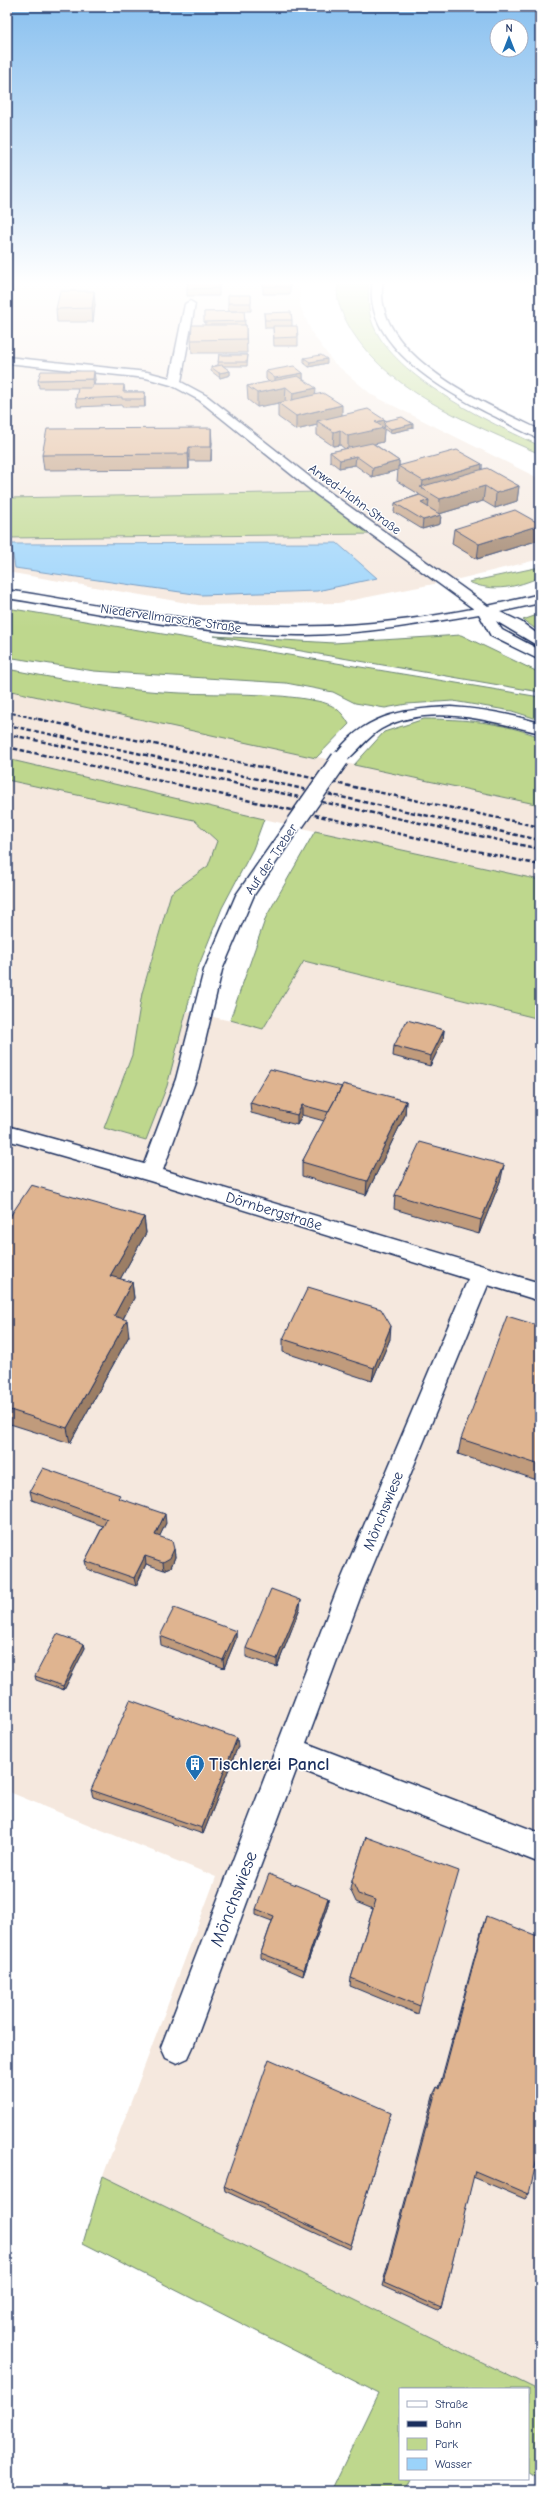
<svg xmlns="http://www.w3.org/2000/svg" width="547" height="2498" font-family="'Comic Neue',sans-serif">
<rect width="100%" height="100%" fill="#fff"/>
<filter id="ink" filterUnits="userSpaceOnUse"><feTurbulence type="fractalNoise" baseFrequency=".025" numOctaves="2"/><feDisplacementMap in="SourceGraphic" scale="8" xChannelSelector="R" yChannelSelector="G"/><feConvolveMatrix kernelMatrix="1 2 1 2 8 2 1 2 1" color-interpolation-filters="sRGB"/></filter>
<g filter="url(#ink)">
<path fill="#f5e8de" d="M7,280H299L300,306L312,333L333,362L372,395L540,479V559L459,579L338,603L199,605L7,572V417L12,394H7Z
M7,690L540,805V880L315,831L7,759Z
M7,780L194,820L217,841L208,866L171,893L142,993L132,1055L104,1128L146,1140L167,1086L186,1011L263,1028L304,961L540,1019V2391L103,2176L216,1877L7,1791Z"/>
<path fill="#bed78d" stroke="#6c8376" d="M340,280H368C369,295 367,310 373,325C396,379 489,422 540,446V454C471,423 379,390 344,317C339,306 334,292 340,280Z
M321,492L379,534L7,538V498Z
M540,567V577C517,587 493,593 469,582Z
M7,608L540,697V720L512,711L453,701L407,704L385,708L355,703L333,692L286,683L94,671L7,657Z
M540,614V632L523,620Z
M461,635L540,673V692L214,636L334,643Z
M7,669C64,680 122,691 181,693C226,695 272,692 317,701C333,704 341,710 349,724L316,758L7,690Z
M424,719C465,719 501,722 540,737V805L354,765L384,732Z
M7,759L264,819L253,849L222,908L197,970L167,1086L146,1140L104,1128L132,1055L142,993L171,893L208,866L217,841L194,820L7,780Z
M315,831L540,880V1019L304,961L263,1029L230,1020L266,917Z
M103,2176L540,2391V2479L528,2473V2389H400V2479H412L406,2491H331L378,2393L83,2243Z"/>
<path fill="#9bd3fa" stroke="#6891bc" d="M337,543L377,578L317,591L201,595L15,568L11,544Z"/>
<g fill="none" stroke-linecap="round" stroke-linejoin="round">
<defs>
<path id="street" d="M190,301L195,304L181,382L207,396L325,489L488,606L490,609L488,612H478L317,495L199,400L171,385L146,378L7,363V357L147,372L170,378L185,304Z
M451,707C482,709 511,714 540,723V733C491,721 429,702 381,729C367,737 350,761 340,764L332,759C362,715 401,709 451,707Z
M295,818L301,819L303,823L254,895L222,970L196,1079L163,1170L540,1283V1301L488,1285L364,1587L306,1743L540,1833V1863L297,1768L193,2047L188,2058L177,2063L166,2058L161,2047L338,1587L468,1279L150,1181L7,1140V1126L144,1164L176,1079L204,970L236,895L289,819Z"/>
<path id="secondary" d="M7,590C97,604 186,623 277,626C365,629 455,615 540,594V603L500,612L521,622L540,636V647L496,621L502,630L540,650V660L491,636L479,614C421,624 364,634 305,635C204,636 106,614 7,598Z"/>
<path id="primary" d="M373,280H383C369,355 486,404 540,430V438C525,434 510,424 496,417C447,393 360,345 373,280Z"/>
</defs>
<use href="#street" stroke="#1b2f5e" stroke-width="3"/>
<use href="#secondary" stroke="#1b2f5e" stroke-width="3"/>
<use href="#primary" stroke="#1b2f5e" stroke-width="3"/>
<use href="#street" fill="#fff" fill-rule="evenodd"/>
<use href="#secondary" fill="#fff" fill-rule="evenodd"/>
<use href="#primary" fill="#fff" fill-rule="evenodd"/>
<path stroke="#1b2f5e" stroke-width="2" stroke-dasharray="3.5 2" stroke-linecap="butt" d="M7,712L43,720"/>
<path stroke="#1b2f5e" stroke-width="2.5" stroke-dasharray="4.5 2.5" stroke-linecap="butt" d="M38,719L540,827
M7,725L540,840
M7,734L540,849
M7,747L540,865"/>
<defs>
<path id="street-bridge" d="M295,823L340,759"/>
</defs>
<use href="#street-bridge" stroke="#1b2f5e" stroke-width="20" stroke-linecap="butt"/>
<use href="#street-bridge" stroke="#fff" stroke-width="17"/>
</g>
<path fill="#c09b7c" stroke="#1b2f5e" d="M290,280V294H263V286Z
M219,282V296H187V289Z
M251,295V311H228V303Z
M95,304L93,322H57L56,309Z
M244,311L245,325H246L247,353H192L191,340L205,325L204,312Z
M264,313L292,320V326L298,337V346H274L273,328H265Z
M219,355H248L247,366H223L230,371V375L220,378L211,371V367L218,365Z
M304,358L327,363L309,367L304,363Z
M266,371L303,373V379L315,394L342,415L385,420L413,428L390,433L384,429L383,442L374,444L399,461V466L482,464V469L519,486L517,501L495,508L483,501L439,514L441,515L440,524L422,529L394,512L395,503L419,495V494L397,481L398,470L372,477L355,465L339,468L330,461V452L345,449L340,445L333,446L317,435V425L296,430L278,417V403L257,407L248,400L247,386L269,382L266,379Z
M95,379L94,385H124L125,392H145V407H122V405L77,407L76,399L78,388H39L38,380Z
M212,442L211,461H189V469L44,470L42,455Z
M540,524V532L539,540L477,559L452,544L454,529Z
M444,1030L443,1040L430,1066L393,1056L394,1046Z
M342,1087L406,1101L405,1115L366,1195L302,1176V1162L324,1121L302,1115L297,1125L251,1113L250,1103Z
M501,1179L479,1234L394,1209L395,1195Z
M144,1217L146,1233L120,1279L132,1282L134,1298L123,1319L129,1336L70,1443L7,1423V1221Z
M540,1326V1481L458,1454L461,1439Z
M283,1339H390L372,1381L283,1352Z
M30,1491L120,1499L166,1523L159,1537L174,1549L175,1557L171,1567L164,1570L146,1564L136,1586L87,1569L85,1561L103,1526L32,1500Z
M300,1608L277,1667L246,1657V1648Z
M236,1631V1639L224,1668L161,1645L160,1636Z
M84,1644L85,1648L64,1690L36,1680L35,1676Z
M238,1746L203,1834L93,1797L91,1790Z
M366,1837L420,2006L418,2014L350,1986L351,1978L373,1909L356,1902L350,1889L352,1881Z
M328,1898V1904L303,1976L261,1958V1953L272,1921L256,1915V1909Z
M486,1916L529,2194L525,2199L473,2177L441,2308L438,2311L382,2286L434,2093L437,2087L439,2088L483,1925Z
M391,2112L350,2249L225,2191L224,2186Z"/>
<path fill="#9c7e65" stroke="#1b2f5e" d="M94,291L95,304L93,322L92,308Z
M327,359V363L309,367L310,362Z
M94,371L95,379L94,388L93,379Z
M230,371V375L220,378L219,373Z
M303,373V381L275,386V378Z
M286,387L285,402L257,407V393Z
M316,388L315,402L292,407L293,393Z
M145,392V407L144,399Z
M342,405V419L317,421V425L296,430V416Z
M385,420L383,442L348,450V436L375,422Z
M413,424V428L390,433L391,429Z
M211,428L212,442L211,461Z
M340,430V445L333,446L334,432Z
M189,447V469L188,454Z
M356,456L355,465L339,468L340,460Z
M399,461V467L398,466V470L372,477L373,468Z
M482,464L481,479L422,489L423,481Z
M485,486L483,501L439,514L440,499Z
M519,486L517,501L495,508L496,493Z
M429,500L428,509L421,503Z
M441,515L440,524L422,529L423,520Z
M540,525V532L539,540L477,559L479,544Z
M444,1030L443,1040L430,1066L431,1056Z
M406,1101L405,1115L366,1195L367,1181Z
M302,1105V1115L297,1125V1115Z
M504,1165L501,1179L479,1234L481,1220Z
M144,1217L146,1233L113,1292L110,1276Z
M132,1282L134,1298L116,1332L114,1316Z
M127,1320L129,1336L70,1443L67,1428Z
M391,1326L390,1339L372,1381L374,1368Z
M165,1514L166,1523L156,1544L155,1535Z
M174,1549L175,1557L171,1567L164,1570L163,1562Z
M145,1556L146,1564L136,1586L134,1578Z
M301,1600L300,1608L277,1667V1659Z
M236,1631V1639L224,1668L223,1660Z
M84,1644L85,1648L64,1690L63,1686Z
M237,1738L238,1746L203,1834L202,1828Z
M328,1898V1904L303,1976L304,1970Z"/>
<path fill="#dfb490" stroke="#1b2f5e" d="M264,280H290V287L263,286Z
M188,282H219V288L187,289Z
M60,291H94L92,308L56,309Z
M228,295H251V303H228Z
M244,311L245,321L204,322V312Z
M291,312L292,320H265L264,313Z
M192,325H246V339L191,340Z
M273,326H297L298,337L274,338Z
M219,355H248L247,362H218Z
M321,355L327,359L310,362L304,358Z
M222,365L230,371L219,373L211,367Z
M294,366L303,373L275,378L266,371Z
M41,371H94L93,379L38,380Z
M298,376L316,388L293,393L286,387L257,393L247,386Z
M92,385H124L123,392H145L144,399H122V397L76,399L78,388H92Z
M323,393L342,405L296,416L278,403Z
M368,409L385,420L375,422L384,428L348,436L340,430L334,432L317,421Z
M402,417L413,424L391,429L384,425L385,421Z
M211,428V447H189L188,454L42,455L47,429Z
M372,443L399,461L373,468L356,456L340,460L330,452Z
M457,450L482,464L423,481L398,466Z
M487,468L519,486L496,493L485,486L440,499L420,487Z
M420,495L429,500L421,503L441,515L423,520L395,503Z
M515,510L540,524V525L479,544L454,529Z
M407,1020L444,1030L431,1056L394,1046Z
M270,1069L342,1087L328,1112L302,1105L297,1115L250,1103Z
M343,1084L406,1101L367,1181L302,1162Z
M420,1142L504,1165L481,1220L395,1195Z
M31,1185L144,1217L110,1276L132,1282L114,1316L127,1320L67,1428L7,1409V1221Z
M308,1287L381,1309L391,1326L374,1368L283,1339Z
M507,1316L540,1326V1465L461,1439Z
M43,1468L120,1495L118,1498L165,1514L155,1535L172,1541L174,1549L170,1558L163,1562L145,1556L134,1578L85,1561L107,1519L30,1491Z
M271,1589L301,1600L277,1659L246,1648Z
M174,1608L236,1631L223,1660L160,1636Z
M57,1634L84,1644L63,1686L35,1676Z
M130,1700L237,1738L202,1828L91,1790Z
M366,1837L459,1871L420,2006L351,1978L376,1900L358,1894L352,1881Z
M269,1874L328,1898L304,1970L261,1953L274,1916L256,1909Z
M486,1916L540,1937V2146L529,2194L475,2171L441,2308L384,2283L437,2087L440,2089Z
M269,2059L391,2112L351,2245L224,2186Z"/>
</g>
<linearGradient id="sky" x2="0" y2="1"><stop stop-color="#89c0ef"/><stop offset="0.45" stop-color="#fff"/><stop offset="1" stop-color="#fff" stop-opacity="0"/></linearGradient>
<rect width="547" height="629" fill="url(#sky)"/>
<defs>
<symbol id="building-pin" viewBox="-11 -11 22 30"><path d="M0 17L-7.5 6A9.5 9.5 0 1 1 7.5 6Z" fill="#1f6fb2" stroke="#fff"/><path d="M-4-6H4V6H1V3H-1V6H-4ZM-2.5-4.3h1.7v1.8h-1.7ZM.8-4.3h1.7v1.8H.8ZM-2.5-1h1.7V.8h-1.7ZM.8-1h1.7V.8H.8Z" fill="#fff"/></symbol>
</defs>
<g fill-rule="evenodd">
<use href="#building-pin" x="184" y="1753" width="22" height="30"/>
</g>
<g text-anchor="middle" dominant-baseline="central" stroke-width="3" stroke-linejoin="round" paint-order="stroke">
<g font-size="13" fill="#1b2f5e" stroke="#fff">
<text transform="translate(355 499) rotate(36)">Arwed-Hahn-Straße</text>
<text transform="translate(171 618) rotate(8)">Niedervellmarsche Straße</text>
<text transform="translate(271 859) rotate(-56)">Auf der Treber</text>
</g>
<g font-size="15" fill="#1b2f5e" stroke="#fff">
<text transform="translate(274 1211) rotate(17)">Dörnbergstraße</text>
<text transform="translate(383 1511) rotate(-68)">Mönchswiese</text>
</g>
<g font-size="18" font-weight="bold" fill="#1b2f5e" stroke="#fff" text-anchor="start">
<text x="209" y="1764">Tischlerei Pancl</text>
</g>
<g font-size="18" fill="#1b2f5e" stroke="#fff">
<text transform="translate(234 1899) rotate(-69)">Mönchswiese</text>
</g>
</g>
<rect width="547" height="2498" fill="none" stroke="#fff" stroke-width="24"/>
<rect x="12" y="12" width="523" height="2474" fill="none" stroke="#1b2f5e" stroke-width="1.5" filter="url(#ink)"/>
<rect x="399" y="2388" width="130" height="92" fill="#ffffff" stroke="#a4acbf"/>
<rect x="407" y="2401" width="20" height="6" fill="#ffffff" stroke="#a4acbf"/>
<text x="435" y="2408" font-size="12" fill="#1b2f5e">Straße</text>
<rect x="407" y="2421" width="20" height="6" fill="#1b2f5e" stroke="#a4acbf"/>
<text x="435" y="2428" font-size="12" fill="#1b2f5e">Bahn</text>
<rect x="407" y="2438" width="20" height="12" fill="#bed78d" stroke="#a4acbf"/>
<text x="435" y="2448" font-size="12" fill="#1b2f5e">Park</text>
<rect x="407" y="2458" width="20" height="12" fill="#9bd3fa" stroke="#a4acbf"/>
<text x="435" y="2468" font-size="12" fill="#1b2f5e">Wasser</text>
<g transform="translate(509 38)"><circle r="19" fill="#ffffff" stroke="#a4acbf"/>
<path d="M0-3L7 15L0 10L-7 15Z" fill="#1f6fb2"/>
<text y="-6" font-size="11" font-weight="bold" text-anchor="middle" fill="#1b2f5e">N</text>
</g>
</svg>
